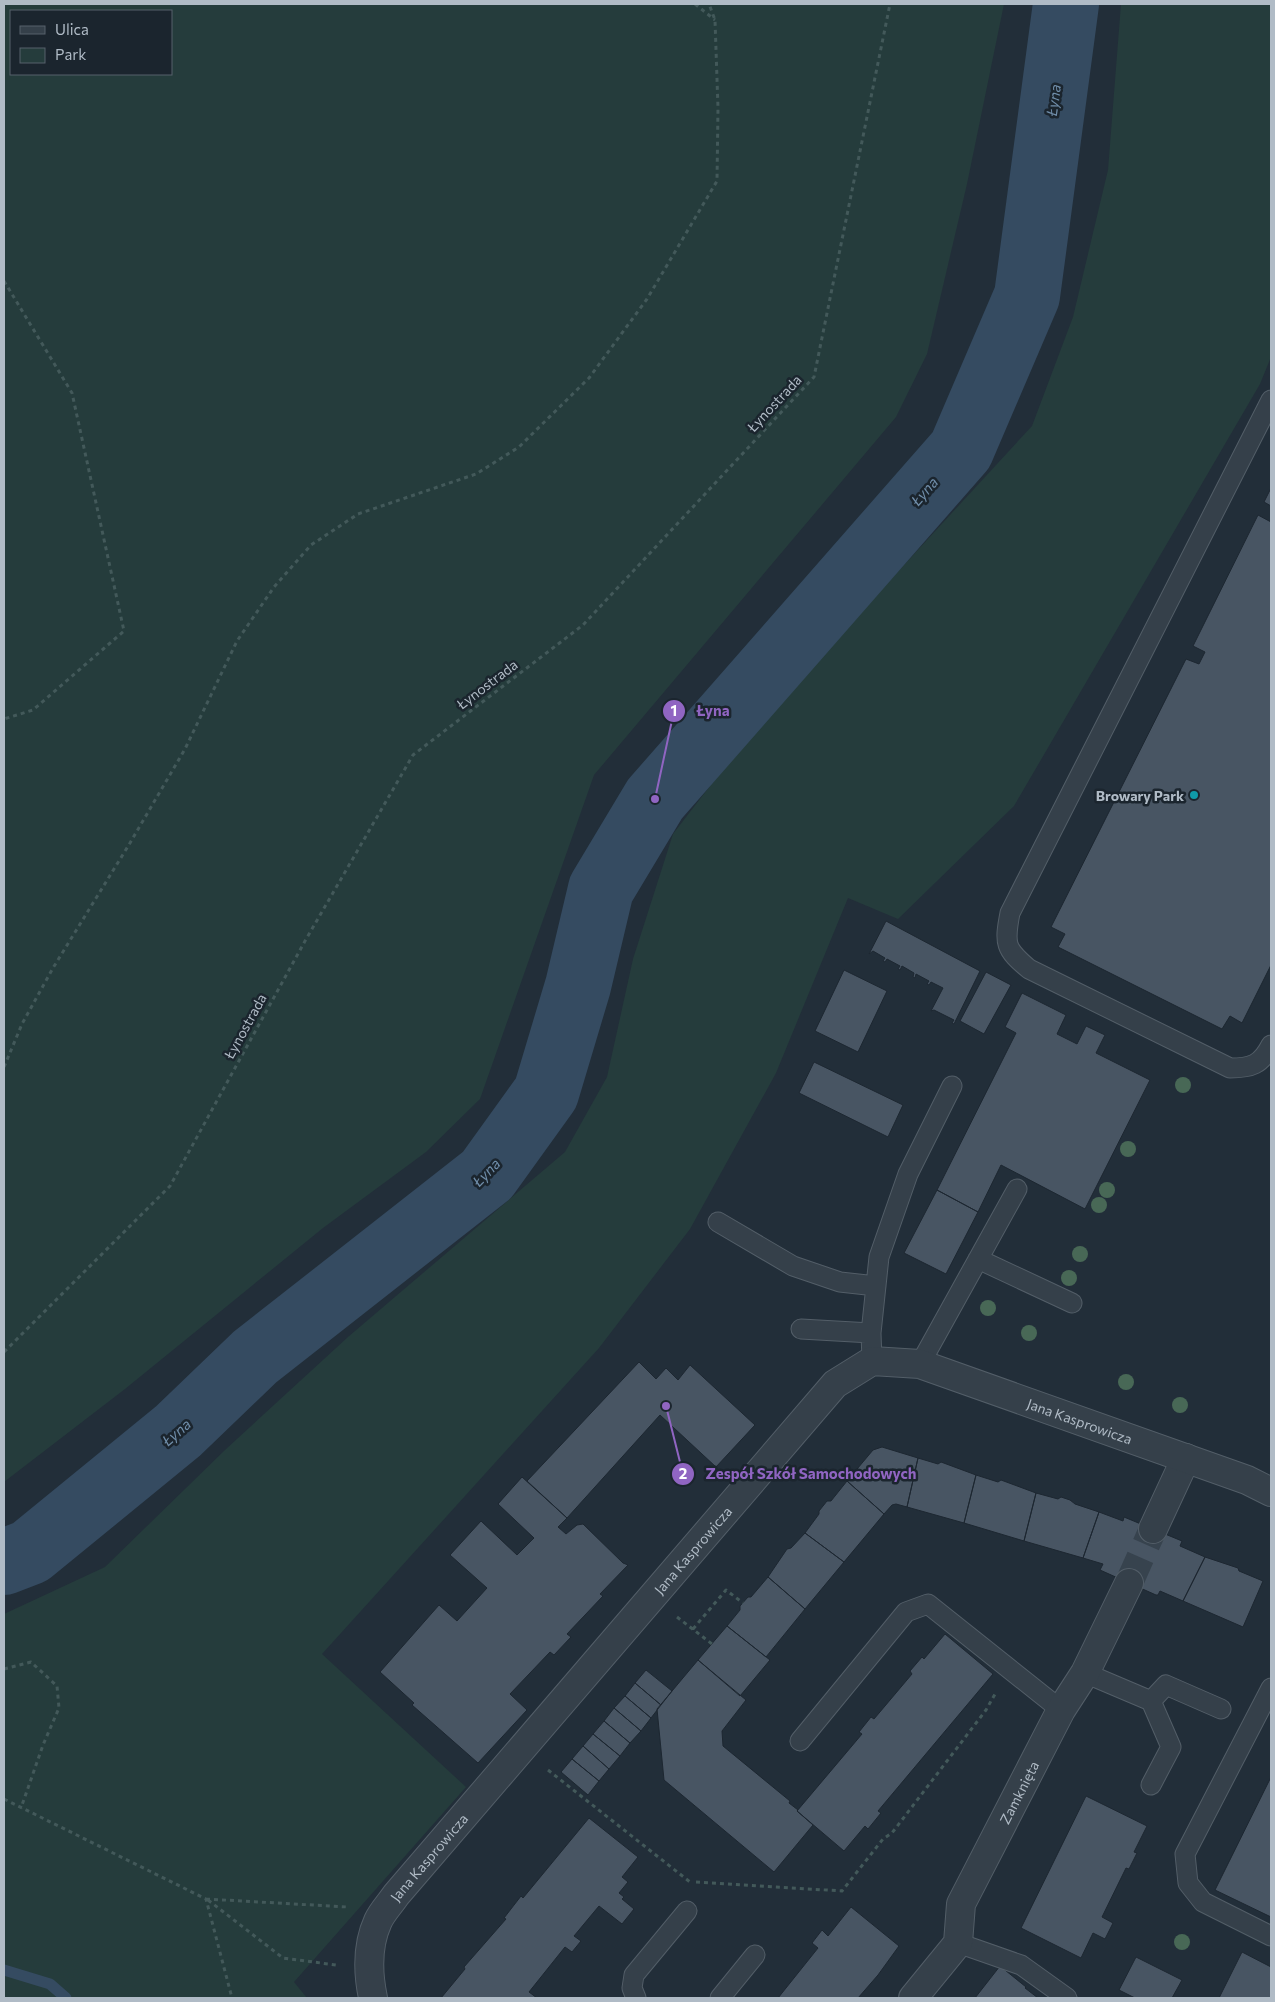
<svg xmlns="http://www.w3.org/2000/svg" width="1275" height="2002" font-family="Commissioner,sans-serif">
<rect width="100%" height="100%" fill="#222e39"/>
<path fill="#253c3c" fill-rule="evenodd" d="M4,4H1004L967,184L927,354L896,417L594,775L480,1099L426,1152L323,1228L125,1389L4,1482ZM11,11H171V74H11Z
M1121,4H1271V357L1260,384L1014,806L898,919L848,898L776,1073L690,1229L599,1348L322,1654L466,1787L294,1982L307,1998H4V1614L105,1567L225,1450L348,1337L565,1152L607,1077L633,959L673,834L781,694L892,578L1032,426L1073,317L1108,170Z"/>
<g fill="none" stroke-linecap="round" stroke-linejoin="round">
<path stroke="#354b61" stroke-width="11" d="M4,1970L50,1984L66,1998"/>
<path stroke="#354b61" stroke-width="66" d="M4,1562L30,1552L178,1431L255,1357L487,1175L546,1093L578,986L601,889L655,799L961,450L1027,296L1066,4"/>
</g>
<path fill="#485563" stroke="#1d2731" d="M1271,488V506L1264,502Z
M1258,515L1271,522V965L1242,1023L1230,1016L1222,1029L1058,947L1065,934L1051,927L1186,659L1199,664L1205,652L1193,646Z
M886,921L980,971L954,1024L952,1023L954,1020L934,1010L931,1011L943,988L931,982L929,985L927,984L929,981L916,974L915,978L913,977L914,973L902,966L900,970L898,969L900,966L887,959L885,962L883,961L885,958L873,951L869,954Z
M844,970L887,991L858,1052L815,1031Z
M986,972L1011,985L984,1034L960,1021Z
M1022,993L1066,1015L1057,1034L1077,1044L1086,1026L1105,1035L1096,1053L1150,1080L1085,1209L1001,1165L978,1212L937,1190L1016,1033L1005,1027Z
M814,1062L903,1105L888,1137L799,1093Z
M937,1190L978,1212L946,1274L904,1253Z
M639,1362L656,1379L666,1368L678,1380L690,1365L755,1425L716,1467L660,1415L567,1518L527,1481Z
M882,1447L918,1458L907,1507L896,1504L892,1505L884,1514L847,1481L873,1450Z
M918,1458L938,1464L941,1462L976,1475L964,1523L907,1507Z
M976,1475L998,1482L1001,1480L1036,1493L1024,1541L964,1523Z
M522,1477L567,1518L558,1527L566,1534L577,1525L583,1524L623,1563L628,1565L600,1594L603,1596L567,1634L571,1637L554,1655L550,1652L510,1694L527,1710L478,1763L412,1705L414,1703L380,1672L439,1605L457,1621L487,1588L450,1555L481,1521L517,1555L534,1538L498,1504Z
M847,1481L884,1514L844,1562L805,1533L819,1514V1511L827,1501H831Z
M1036,1493L1058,1499L1061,1497L1070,1500L1075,1504L1099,1512L1083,1558L1024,1541Z
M1099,1512L1123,1521L1124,1517L1182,1541L1180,1546L1205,1557L1183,1601L1160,1591L1158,1595H1156L1100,1570L1103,1564L1083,1558Z
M805,1533L844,1562L805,1609L768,1577L787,1549L791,1548Z
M1205,1557L1238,1568L1239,1571L1263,1581L1243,1627L1183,1601Z
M768,1577L805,1609L766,1657L727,1626L740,1610V1606L748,1597H751Z
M727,1626L770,1660L740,1696L698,1660Z
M945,1634L993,1674L878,1811L881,1813L868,1829L865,1826L844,1851L797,1811L862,1734L859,1732L871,1717L874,1719L912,1674L910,1671L922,1657L924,1659Z
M698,1660L746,1700L722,1731L723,1746L790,1801L789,1803L798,1810L797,1811L813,1825L774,1872L664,1780L657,1709Z
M646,1670L672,1691L661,1705L635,1683Z
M635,1683L661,1705L651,1718L625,1696Z
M625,1696L651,1718L641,1731L614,1708Z
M614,1708L641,1731L630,1743L604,1721Z
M604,1721L630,1743L620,1756L593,1734Z
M593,1734L620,1756L609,1769L583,1746Z
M583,1746L609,1769L599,1781L572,1759Z
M572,1759L599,1781L588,1795L561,1772Z
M1271,1777V1917L1215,1890Z
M1086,1796L1147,1826L1134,1852L1137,1853L1129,1869L1126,1868L1102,1917L1113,1923L1105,1939L1093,1933L1081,1958L1021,1928Z
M589,1818L638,1857L622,1877L628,1882L619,1893L624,1897L622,1899L634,1909L622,1924L599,1906L574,1936L581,1941L572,1952L565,1947L529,1992L537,1998H441L465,1969L464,1967L506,1919L504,1918L521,1896L523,1898Z
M851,1907L899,1946L878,1975L858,1998H778L818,1948L812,1943L822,1930L828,1936Z
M1242,1952L1271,1967V1998H1219Z
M1136,1957L1182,1980L1172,1998H1135L1119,1990Z
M1000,1966L1026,1987L1025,1988L1038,1998H975Z"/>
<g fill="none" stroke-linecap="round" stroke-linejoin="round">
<path stroke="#37434e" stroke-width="28" stroke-dasharray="28 14" stroke-linecap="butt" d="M1129,1583L1153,1529"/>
<defs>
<path id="lane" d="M1271,400L1010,913C1004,944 1005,949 1029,969L1230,1068C1251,1068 1261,1065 1271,1045
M718,1222L793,1266L840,1282L876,1286
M978,1259L1072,1303
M801,1329L871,1333
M872,1361L871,1333L879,1257L908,1174L952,1086
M920,1364L1017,1189
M1085,1673L1151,1701L1171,1747L1151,1785
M1271,1688L1185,1854L1188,1883L1203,1902L1271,1936
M1151,1701L1166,1685L1221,1709
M800,1741L906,1612L928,1604L1061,1710
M958,1943L1021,1965L1067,1998
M636,1998L632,1988L634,1975L687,1911
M720,1998L755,1955"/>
<g id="street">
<path d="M1153,1529L1186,1458"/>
<path id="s1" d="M373,1998C368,1974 367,1945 378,1921C382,1912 390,1904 396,1895L835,1384L872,1361L920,1364L1247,1480L1271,1492"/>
<path id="s2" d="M913,1998L958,1943L961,1904L1061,1710L1085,1673L1129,1583"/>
</g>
</defs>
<use href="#lane" stroke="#535e68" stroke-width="21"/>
<use href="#street" stroke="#535e68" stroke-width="30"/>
<path stroke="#43595a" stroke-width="3" stroke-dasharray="4 4" stroke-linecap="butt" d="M695,4L715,20
M4,281L72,393L124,631L33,710L4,719
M4,1067L22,1024L53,968L130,843L185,749L237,641L274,587L311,545L358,514L476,474L519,447L589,378L647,299L717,181L718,108L715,20L709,4
M4,1352L170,1186L305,941L413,755L583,625L814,377L890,4
M677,1617L712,1644
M693,1629L726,1590L743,1603
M4,1669L31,1662L57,1686L59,1708L43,1745L21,1808
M548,1770L690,1882
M4,1799L206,1899L232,1998
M696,1882L842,1891L883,1839L892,1833L986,1710L995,1694
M206,1899L348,1907
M208,1900L283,1958L336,1965"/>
<use href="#lane" stroke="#35404a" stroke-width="19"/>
<use href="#street" stroke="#35404a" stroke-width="28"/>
</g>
<g fill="#486856">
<circle cx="1183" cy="1085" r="8"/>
<circle cx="1128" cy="1149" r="8"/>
<circle cx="1107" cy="1190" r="8"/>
<circle cx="1099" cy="1205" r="8"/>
<circle cx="1080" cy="1254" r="8"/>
<circle cx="1069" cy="1278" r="8"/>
<circle cx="988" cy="1308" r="8"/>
<circle cx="1029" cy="1333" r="8"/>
<circle cx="1126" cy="1382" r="8"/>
<circle cx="1180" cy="1405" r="8"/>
<circle cx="1182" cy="1942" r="8"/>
</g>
<circle fill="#0f9aa8" stroke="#1b252e" stroke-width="2" cx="1194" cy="795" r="5"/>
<g text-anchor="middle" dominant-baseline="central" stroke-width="5" stroke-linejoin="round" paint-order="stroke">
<g font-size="14" fill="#b0bbc6" stroke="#1b252e">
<text transform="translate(774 403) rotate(-47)">Łynostrada</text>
<text transform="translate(487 684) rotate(-37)">Łynostrada</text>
<text transform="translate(245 1026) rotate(-61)">Łynostrada</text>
<text stroke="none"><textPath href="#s1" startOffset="1045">Jana Kasprowicza</textPath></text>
<text stroke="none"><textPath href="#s1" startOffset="565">Jana Kasprowicza</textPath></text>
<text stroke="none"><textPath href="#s2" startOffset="236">Zamknięta</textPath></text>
<text stroke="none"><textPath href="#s1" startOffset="160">Jana Kasprowicza</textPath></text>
</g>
<g font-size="14" font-weight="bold" fill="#b0bbc6" stroke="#1b252e" text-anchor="end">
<text x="1184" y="795">Browary Park</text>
</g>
<g font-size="15" font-style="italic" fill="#708eaa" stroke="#1b252e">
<text transform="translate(1053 100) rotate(-82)">Łyna</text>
<text transform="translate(924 491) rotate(-49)">Łyna</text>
<text transform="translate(486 1172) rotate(-46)">Łyna</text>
<text transform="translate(176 1432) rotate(-41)">Łyna</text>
</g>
</g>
<path fill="none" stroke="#9065c2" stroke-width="2" d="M655 799L674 711M666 1406L683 1474"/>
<g fill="#9065c2" stroke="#1b252e" stroke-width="2">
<circle cx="655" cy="799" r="5"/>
<circle cx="666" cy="1406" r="5"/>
<circle cx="674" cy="711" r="12"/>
<circle cx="683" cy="1474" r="12"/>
</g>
<g font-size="15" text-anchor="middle" font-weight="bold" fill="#fff">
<text x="674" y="716">1</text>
<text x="683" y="1479">2</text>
</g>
<g font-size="15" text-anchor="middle" font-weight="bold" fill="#9065c2" stroke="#1b252e" stroke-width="5" stroke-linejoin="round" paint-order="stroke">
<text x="713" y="716">Łyna</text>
<text x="811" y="1479">Zespół Szkół Samochodowych</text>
</g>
<rect width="1275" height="2002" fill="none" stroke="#b0bbc6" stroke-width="10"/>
<rect x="10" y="10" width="162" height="65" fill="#1b252e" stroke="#57616b"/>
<rect x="20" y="26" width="25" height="8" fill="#35404a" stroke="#57616b"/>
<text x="55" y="35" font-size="15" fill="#b0bbc6">Ulica</text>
<rect x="20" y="48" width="25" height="15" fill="#253c3c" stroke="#57616b"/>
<text x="55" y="60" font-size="15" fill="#b0bbc6">Park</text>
</svg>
